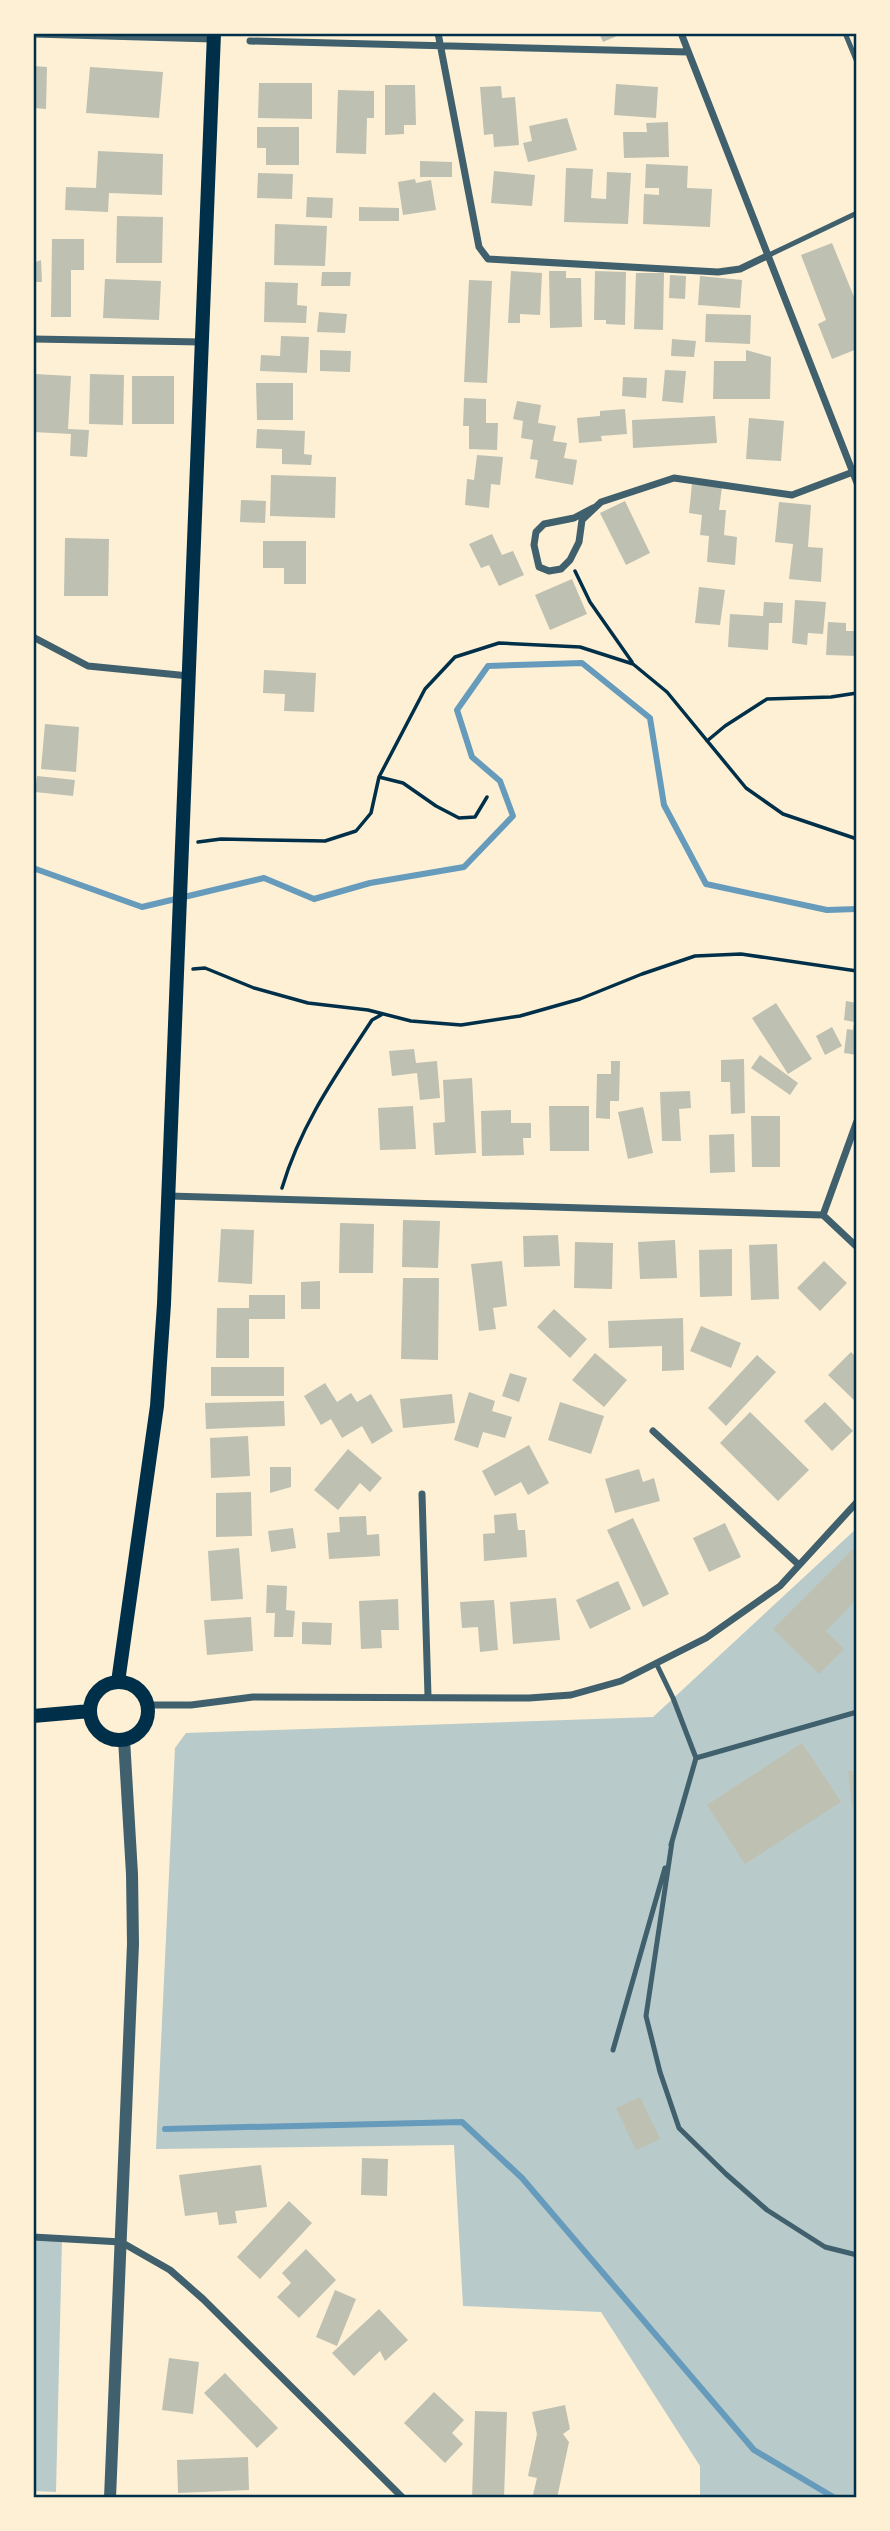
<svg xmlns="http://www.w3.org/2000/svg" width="890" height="2531" font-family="Arial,sans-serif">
<rect width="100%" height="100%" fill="#fdf0d5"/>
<path fill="#b9caca" d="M857,1528V2498H700V2466L601,2312L463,2306L454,2145L156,2149L175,1748L186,1733L653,1717Z
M33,2237L62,2239L56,2492L33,2491Z"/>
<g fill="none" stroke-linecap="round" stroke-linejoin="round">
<path stroke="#669bbc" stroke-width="6" d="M33,868L142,907L264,878L314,899L370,883L464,867L513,816L500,781L472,757L457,710L488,666L582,663L650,718L664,805L706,884L827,910L857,909
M165,2129L462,2122L522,2178L754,2450L835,2498"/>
</g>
<path fill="#bec0b2" d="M599,33H624L603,42Z
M33,66L47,67L46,109L33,108Z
M90,67L163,72L159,118L86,113Z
M259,83H312V119L258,118Z
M616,84L658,87L656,118L614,115Z
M385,85H415L416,125H404V134L385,135Z
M501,86L502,98L515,97L519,145L494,147L493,134L484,135L480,87Z
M338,90L374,91V118H367L366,154L336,153Z
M567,118L577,150L528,162L523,143L532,141L529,126Z
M668,122L669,157L624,158L623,132H647L646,123Z
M257,127H299V165H266V148H257Z
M98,151L163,154L162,195L109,193L108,212L65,210L66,187L96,188Z
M420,161L452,162V177H420Z
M646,164L688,166L687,188L712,189L710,227L643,224L644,194L659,195V188H645Z
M566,168L593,169L591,198L606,199L607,172L631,173L628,224L564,222Z
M494,171L535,175L532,206L491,203Z
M258,173L293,174L292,199L257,198Z
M415,179L416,183L431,180L436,210L403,215L398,182Z
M307,197L333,198L332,218L306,217Z
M359,207L399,208V221H359Z
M117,216L163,217L162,263H116Z
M275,224L327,226L325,266L274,265Z
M52,239H84V270H71V317H51Z
M832,243L857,304V349L832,359L818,324L826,320L801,255Z
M41,260L42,282H33V263Z
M511,271L542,273L540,315L520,314V323H508Z
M549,271H566V278H581L582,327L550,328Z
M595,271L626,272L625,325L606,324V320H594Z
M322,272H351L350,286H321Z
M636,273H664L663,330L634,329Z
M670,275L686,276L685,299L669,298Z
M700,276L742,280L740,308L698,305Z
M105,279L161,281L159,320L103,318Z
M469,280L492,281L487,383L464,382Z
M265,282L298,283L297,305L307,306L306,323L264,322Z
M319,312L347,314L345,333L317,332Z
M706,314L751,315L750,344L705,342Z
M281,336L309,337L307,373L260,371L261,355L280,356Z
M672,339L696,341L694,357L671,356Z
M320,350L351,351L350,372L320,371Z
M746,350L771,357L770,399H713L714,361H746Z
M665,370L686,371L683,403L662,401Z
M35,374L71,376L68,429L89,430L87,457L70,456L71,434L33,432Z
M90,374L124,375L123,425L89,424Z
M132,376H174V424H132Z
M623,377L647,378L646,398L622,396Z
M256,383H293V420H257Z
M464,398L486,399V423H498L497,450L469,449V426H463Z
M517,401L541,405L538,423L556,426L553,441L567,443L564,458L577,460L573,485L535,478L538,460L530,459L533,440L521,438L523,421L513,419Z
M625,409L627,434L601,436L602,441L579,443L577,418L600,416V411Z
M715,416L717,443L633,448L632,420Z
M749,418L784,421L781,461L746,459Z
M257,429L305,431L304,454L312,455L311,465L282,464V449L256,448Z
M477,455L503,457L500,485L491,484L489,508L465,505L467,479L474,480Z
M271,475L336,477L335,518L270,516Z
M692,484L722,487L719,510H726L724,535L737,537L735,565L707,562L709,536L700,535L702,515L689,513Z
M241,500L266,501L265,523L240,522Z
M625,501L650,553L626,565L600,513Z
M779,502L811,505L808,547L823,548L821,582L789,579L793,544L775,542Z
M492,534L502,555L513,551L524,575L499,586L489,565L481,568L469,544Z
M65,538L109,539L108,596H64Z
M263,541H306V584H284V568H263Z
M572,579L587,614L550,630L535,595Z
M699,587L725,590L720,625L695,623Z
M795,600L826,602L823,634L808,633L807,645L792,643Z
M764,602L783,603L782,623H769L768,650L728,647L730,614L763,616Z
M855,619H857V656L826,655L828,622L846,623V631H854Z
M264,670L316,673L314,712L284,711L285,694L263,693Z
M45,724L79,727L76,772L41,769Z
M37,776L75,780L73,796L35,792Z
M846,1001L857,1003V1055L844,1053L847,1029L853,1030L854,1022L844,1020Z
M776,1003L812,1059L788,1074L752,1018Z
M832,1027L842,1046L825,1055L816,1036Z
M414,1049L416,1063L437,1061L440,1098L420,1100L417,1073L392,1076L389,1051Z
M760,1055L798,1083L790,1095L751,1068Z
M744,1059L745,1113L731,1114L730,1082H721V1060Z
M611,1061H620L619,1101H610V1119L596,1118L597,1074H611Z
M472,1078L476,1153L435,1155L433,1123L445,1122L443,1080Z
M690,1091L691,1108L679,1109L681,1141H662L660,1092Z
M413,1106L416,1149L380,1150L378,1108Z
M549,1106H589V1151H550Z
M643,1107L653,1153L628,1159L618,1112Z
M511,1110V1123H531V1138H523L524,1155L482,1156L481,1111Z
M751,1116H780V1167H752Z
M734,1134L735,1172L710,1173L709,1135Z
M403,1220L440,1221L438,1268L402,1267Z
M340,1223L374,1224L373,1273H339Z
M221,1229L254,1230L252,1284L218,1282Z
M558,1235L560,1266L524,1267L523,1236Z
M675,1240L677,1278L640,1279L638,1242Z
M575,1242L613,1243L612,1289L574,1288Z
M777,1244L779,1299L751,1300L749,1245Z
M732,1249V1296L700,1297L699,1250Z
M502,1261L507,1306L493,1308L496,1329L479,1331L471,1264Z
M824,1261L847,1283L820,1311L797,1288Z
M403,1278H439L438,1360L401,1359Z
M320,1281V1309H301V1282Z
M249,1295H285V1319H249V1358H216L217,1308H249Z
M554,1309L587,1339L570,1358L537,1327Z
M683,1318L684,1370L662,1371V1346L609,1348L608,1321Z
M701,1326L741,1343L731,1368L690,1351Z
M851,1352L857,1358V1403L828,1375Z
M595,1353L627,1380L604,1407L572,1380Z
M757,1355L776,1372L726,1426L708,1408Z
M211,1367H284V1396H211Z
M510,1373L527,1378L519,1402L502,1396Z
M325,1383L337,1402L351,1393L357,1402L371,1394L393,1431L372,1444L362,1426L342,1438L331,1419L321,1425L304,1396Z
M469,1392L495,1401L492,1411L512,1417L505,1438L483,1432L478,1448L454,1440Z
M452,1394L455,1423L403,1428L400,1399Z
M284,1401L285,1426L206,1429L205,1403Z
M560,1402L604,1416L591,1454L548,1440Z
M825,1402L853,1431L832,1451L804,1421Z
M750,1412L809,1470L778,1501L720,1443Z
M248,1436L250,1476L211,1478L210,1438Z
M529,1445L549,1483L528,1495L521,1482L495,1496L482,1471Z
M348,1449L382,1478L370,1492L360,1483L338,1510L314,1490Z
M270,1467H291V1487L270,1493Z
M639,1469L643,1482L654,1478L660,1501L615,1513L605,1479Z
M251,1492L252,1536L216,1537V1493Z
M516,1513L518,1530H525L527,1557L484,1561L483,1534L495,1533L494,1515Z
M366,1516L367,1535L379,1534L380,1556L329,1559L327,1533L340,1532L339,1517Z
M633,1518L669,1594L643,1607L607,1530Z
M725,1523L741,1557L709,1572L693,1538Z
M293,1528L296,1548L271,1552L268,1531Z
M857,1545V1599L826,1631L844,1649L819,1674L773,1629Z
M239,1548L243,1599L211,1601L208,1551Z
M618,1581L631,1609L590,1629L576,1600Z
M267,1585L287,1586L286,1610L295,1611L293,1637H274L275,1613H266Z
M556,1598L560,1640L513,1644L510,1602Z
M398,1599L399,1630H381L382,1648L361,1649L359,1601Z
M494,1600L498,1650L480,1652L478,1627L462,1628L460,1602Z
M251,1617L253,1651L207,1655L204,1620Z
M302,1622L332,1623L331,1645L302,1644Z
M802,1743L841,1802L745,1864L707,1805Z
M848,1771H857V1805L852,1806Z
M640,2097L660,2139L636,2150L616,2108Z
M362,2158L388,2159L387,2196L361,2195Z
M261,2165L267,2207L235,2211L237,2223L219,2225L217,2212L185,2216L179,2175Z
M289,2201L312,2223L260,2279L237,2257Z
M306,2249L336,2280L299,2318L277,2297L291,2283L282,2273Z
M335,2290L356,2299L337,2346L316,2337Z
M379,2309L408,2340L385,2361L380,2351L354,2376L332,2353Z
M169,2358L199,2362L193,2414L162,2410Z
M225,2373L278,2428L257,2448L204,2393Z
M434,2392L464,2420L452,2433L463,2444L445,2463L404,2423Z
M565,2405L570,2429L563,2434L569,2442L557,2498L533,2495L537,2478L528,2476L537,2434L532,2412Z
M475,2411L507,2412L504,2498H472Z
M248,2457L249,2490L178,2493L177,2460Z"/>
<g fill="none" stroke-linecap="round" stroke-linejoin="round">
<path stroke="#003049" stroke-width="3.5" d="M575,571L590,602L632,662
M707,741L725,726L767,699L831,697L857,693
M379,777L403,783L436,806L459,818L475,817L487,797
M198,842L221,839L325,841L356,831L371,813L379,777L425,689L455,657L499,643L580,647L633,664L667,692L746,788L783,814L857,839
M193,969L205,968L254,988L308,1003L368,1010L411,1021L461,1025L520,1016L580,999L642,974L695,956L741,954L857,971
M282,1188C301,1124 336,1075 372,1020L381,1015"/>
<path stroke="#3f606c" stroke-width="5" d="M845,33L857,62
M769,255L857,213
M657,1665L673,1698L696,1758L671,1845
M696,1758L857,1712
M672,1842L646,2016L660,2072L679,2128L726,2174L767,2210L825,2247L857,2255
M613,2050L665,1868"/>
<path stroke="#3f606c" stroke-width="7" d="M438,33L479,247L488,259L718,272L740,269L769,255
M681,33L857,483
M33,34L213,39
M250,41L688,52
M33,339L202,342
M593,508L574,518L544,524L536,532L534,545L539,567L549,571L561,569L570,560L579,542L582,520L601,502L674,478L792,495L853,472
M33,637L88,666L189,676
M169,1196L823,1215L857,1247
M823,1215L857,1121
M653,1431L799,1565
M422,1494L428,1696
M147,1705H191L253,1697L529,1698L571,1695L621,1681L706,1638L780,1586L857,1502
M33,2237L121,2242L170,2270L203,2299L403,2498"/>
<path stroke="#3f606c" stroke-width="12" d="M110,2498L133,1944L132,1874L124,1739"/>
<path stroke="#003049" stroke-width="14" d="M118,1682L157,1406L164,1304L214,33
M90 1711a29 29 0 1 1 58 0a29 29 0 1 1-58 0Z
M33,1716L90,1711"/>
</g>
<rect width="890" height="2531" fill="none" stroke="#fdf0d5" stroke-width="70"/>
<rect x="35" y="35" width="820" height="2461" fill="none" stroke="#003049" stroke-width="2.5"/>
</svg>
